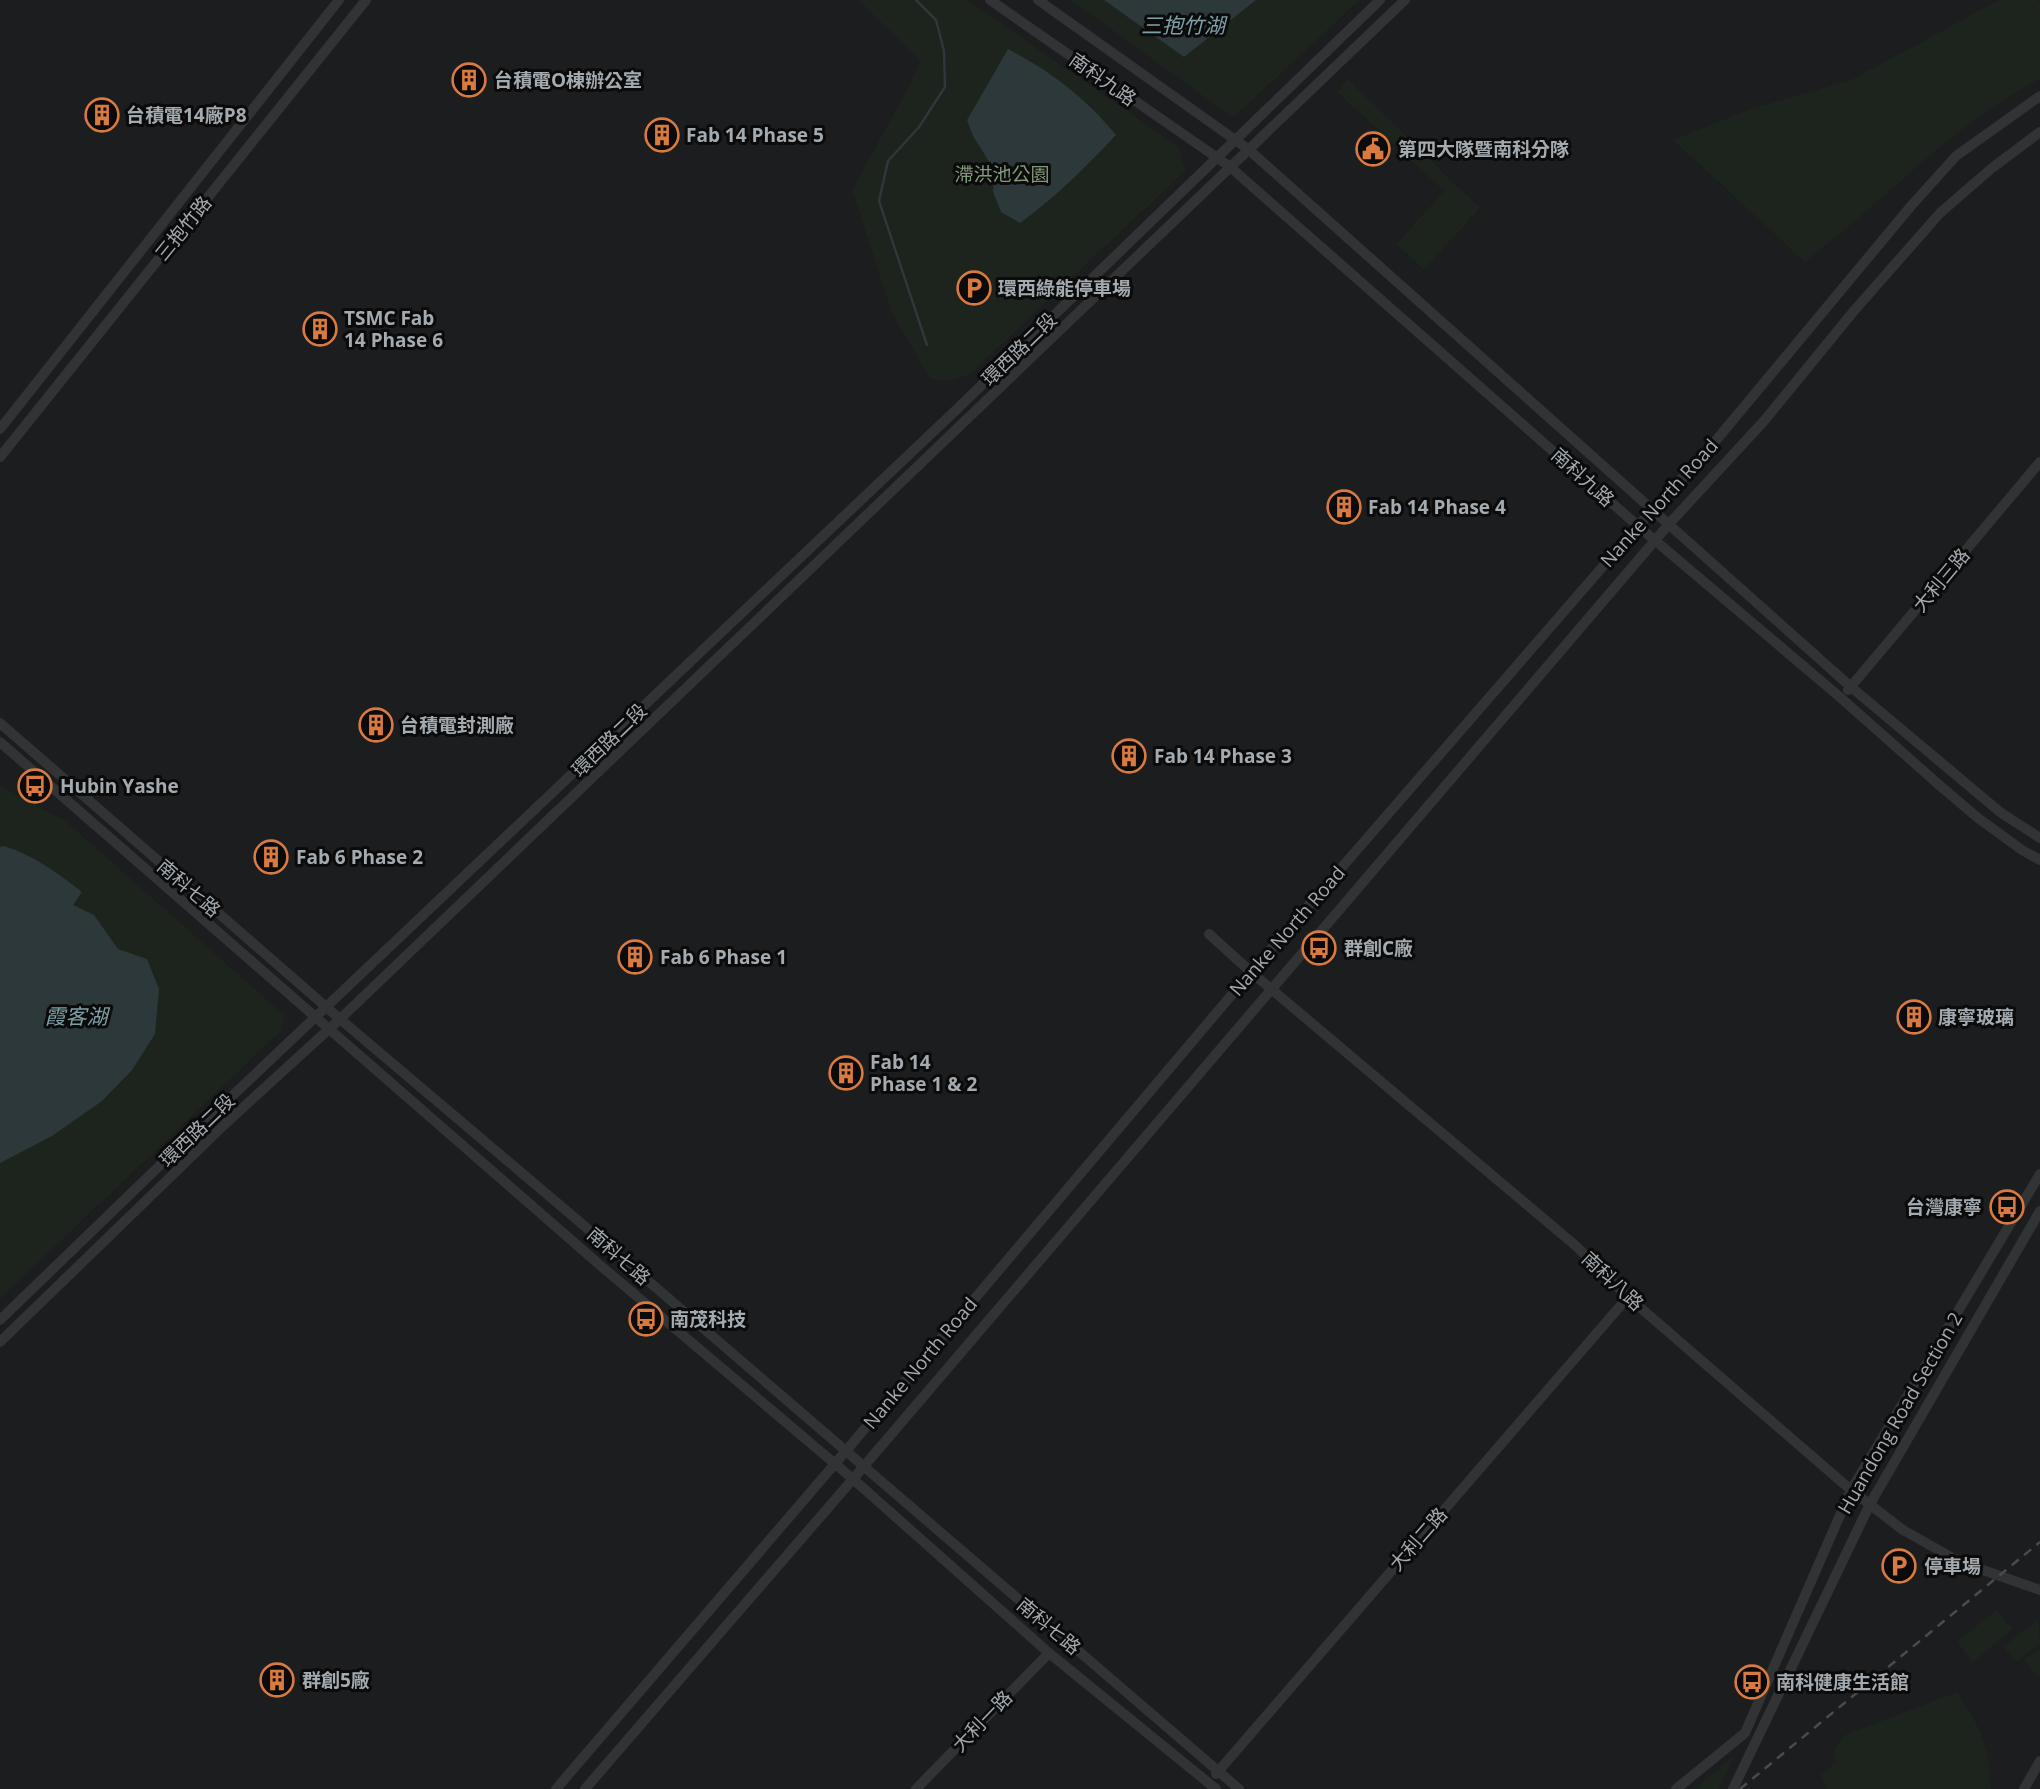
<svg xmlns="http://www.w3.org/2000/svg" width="2040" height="1789" font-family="'Open Sans','Noto Sans TC',sans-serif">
<rect width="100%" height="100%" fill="#101011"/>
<path fill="#1c1d1e" d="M0,0H2040V1789H0Z"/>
<path fill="#1d231d" d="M858,0H968L1179,147L1185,171L970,374L951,381L930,379L892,313L852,190L908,88L920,61Z
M1071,0H1360L1233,118Z
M1999,0H2038L2040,3V79C1978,111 1928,157 1876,203C1853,224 1829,242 1805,262L1673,140L1750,109L1851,80Z
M1348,79L1480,208L1424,270L1396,244L1444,191L1337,92Z
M0,786L67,822L284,1015L282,1030L0,1299Z
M1996,1610L2013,1629L1973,1662L1957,1642Z
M2039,1618L2040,1643L2017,1662L2003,1647Z
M2040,1648V1676L2038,1678L2024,1660Z
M1957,1692C1980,1725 1990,1748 1991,1789H1827L1821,1775L1836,1762L1833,1750L1845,1735Z
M1735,1755L1719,1789H1694Z"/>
<path fill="#2d383a" d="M1104,0H1256L1184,57Z
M1008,49C1050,71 1086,98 1116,135C1086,167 1056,197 1020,223L1001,212L993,192L995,171L973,136L967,120Z
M4,846C35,856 58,873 82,892L73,905L94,915L118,949L147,959L159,989L155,1034L132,1070L102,1101L52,1136L0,1163V847Z"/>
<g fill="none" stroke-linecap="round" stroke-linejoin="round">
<path stroke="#2d383a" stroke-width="2.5" d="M916,0L936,20L944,51L945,87L919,127L888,161L879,201L927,345"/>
<path stroke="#313335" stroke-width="10" d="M990,0L1229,166L1638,526L1841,698L1938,784L1978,818L2022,850L2040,860
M1038,0L1248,149L1851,687L2000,812L2040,838
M0,429L339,0
M0,457L366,0
M1848,690L2040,462
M0,723L340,1019L575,1218L1239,1789
M0,742L601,1266L853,1479L1049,1653L1216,1789
M1209,934L1251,972L1576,1246L1628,1297L1851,1490L1903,1530L1960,1562L2040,1590
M0,1320L211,1116L956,410L1380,0
M0,1342L224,1125L340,1019L1405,0
M1216,1774L1628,1297
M556,1789L845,1452L1251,972L1638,526L1708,450L1911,206L1956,156L2040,96
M585,1789L853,1479L1669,524L1764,421L1853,312L1940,213L1992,168L2040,132
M916,1789L1049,1653
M1676,1789L1745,1733L1851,1490L2040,1174
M1733,1789L1870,1504L2040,1211
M2024,1789L2040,1761"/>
<path stroke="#494c4e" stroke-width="2.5" stroke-dasharray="9 7" stroke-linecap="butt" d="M1740,1789L2040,1542"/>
</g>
<defs>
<symbol id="building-ring" viewBox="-11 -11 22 22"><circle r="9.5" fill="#0b0b0c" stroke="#d97a40" stroke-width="1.5"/><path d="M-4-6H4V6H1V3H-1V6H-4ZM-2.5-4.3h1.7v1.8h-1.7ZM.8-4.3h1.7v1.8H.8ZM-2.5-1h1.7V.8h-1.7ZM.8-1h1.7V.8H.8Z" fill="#d97a40"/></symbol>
<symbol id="civic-ring" viewBox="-11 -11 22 22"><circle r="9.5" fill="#0b0b0c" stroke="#d97a40" stroke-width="1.5"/><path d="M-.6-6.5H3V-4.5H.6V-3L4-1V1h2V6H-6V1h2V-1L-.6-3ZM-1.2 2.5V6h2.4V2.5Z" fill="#d97a40"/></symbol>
<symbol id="parking-ring" viewBox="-11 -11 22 22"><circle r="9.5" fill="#0b0b0c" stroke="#d97a40" stroke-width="1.5"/><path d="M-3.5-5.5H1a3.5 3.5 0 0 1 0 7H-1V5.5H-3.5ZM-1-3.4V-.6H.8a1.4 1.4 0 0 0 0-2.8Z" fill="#d97a40"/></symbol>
<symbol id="bus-ring" viewBox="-11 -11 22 22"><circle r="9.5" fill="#0b0b0c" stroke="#d97a40" stroke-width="1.5"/><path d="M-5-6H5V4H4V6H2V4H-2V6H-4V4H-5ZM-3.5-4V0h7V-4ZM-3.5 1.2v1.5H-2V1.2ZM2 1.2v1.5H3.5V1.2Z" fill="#d97a40"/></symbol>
</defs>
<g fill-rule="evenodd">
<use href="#building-ring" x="450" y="61" width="38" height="38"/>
<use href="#building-ring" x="83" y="96" width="38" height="38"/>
<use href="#building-ring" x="643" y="116" width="38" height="38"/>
<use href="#civic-ring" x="1354" y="130" width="38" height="38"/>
<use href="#parking-ring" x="955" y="269" width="38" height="38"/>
<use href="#building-ring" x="301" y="310" width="38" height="38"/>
<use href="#building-ring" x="1325" y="488" width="38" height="38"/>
<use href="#building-ring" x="357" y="706" width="38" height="38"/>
<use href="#building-ring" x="1110" y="737" width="38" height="38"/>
<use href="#bus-ring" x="16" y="767" width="38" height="38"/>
<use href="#building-ring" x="252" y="838" width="38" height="38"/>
<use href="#bus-ring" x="1300" y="929" width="38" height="38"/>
<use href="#building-ring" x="616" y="938" width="38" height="38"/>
<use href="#building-ring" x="1895" y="998" width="38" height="38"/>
<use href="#building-ring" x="827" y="1054" width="38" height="38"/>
<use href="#bus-ring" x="1988" y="1188" width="38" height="38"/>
<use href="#bus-ring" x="627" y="1300" width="38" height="38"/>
<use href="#parking-ring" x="1880" y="1547" width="38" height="38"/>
<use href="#building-ring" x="258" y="1661" width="38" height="38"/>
<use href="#bus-ring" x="1733" y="1663" width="38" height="38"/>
</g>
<g text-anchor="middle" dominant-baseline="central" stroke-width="6" stroke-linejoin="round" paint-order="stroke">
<g font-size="19" fill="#a3abb0" stroke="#0b0b0c">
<text transform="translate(1103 79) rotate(35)">南科九路</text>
<text transform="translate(183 228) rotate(-51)">三抱竹路</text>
<text transform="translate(1019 349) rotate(-44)">環西路二段</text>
<text transform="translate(1583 477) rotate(42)">南科九路</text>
<text transform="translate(1659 503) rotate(-48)">Nanke North Road</text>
<text transform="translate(1941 580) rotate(-50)">大利三路</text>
<text transform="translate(609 740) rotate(-44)">環西路二段</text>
<text transform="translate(189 888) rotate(41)">南科七路</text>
<text transform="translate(1287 931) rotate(-49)">Nanke North Road</text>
<text transform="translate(197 1130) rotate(-44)">環西路二段</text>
<text transform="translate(619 1256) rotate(41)">南科七路</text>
<text transform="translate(1613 1281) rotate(43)">南科八路</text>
<text transform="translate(920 1363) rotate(-50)">Nanke North Road</text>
<text transform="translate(1900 1413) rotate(-60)">Huandong Road Section 2</text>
<text transform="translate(1418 1539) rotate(-49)">大利二路</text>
<text transform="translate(1049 1626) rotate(40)">南科七路</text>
<text transform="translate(982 1721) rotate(-46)">大利一路</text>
</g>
<g font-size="19" font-weight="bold" fill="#a3abb0" stroke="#0b0b0c" text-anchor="start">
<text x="494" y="80">台積電O棟辦公室</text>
<text x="126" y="115">台積電14廠P8</text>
<text x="686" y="135">Fab 14 Phase 5</text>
<text x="1398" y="149">第四大隊暨南科分隊</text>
<text x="998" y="288">環西綠能停車場</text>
<text x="344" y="318">TSMC Fab<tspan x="344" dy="22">14 Phase 6</tspan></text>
<text x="1368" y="507">Fab 14 Phase 4</text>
<text x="400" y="725">台積電封測廠</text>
<text x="1154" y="756">Fab 14 Phase 3</text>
<text x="60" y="786">Hubin Yashe</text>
<text x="296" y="857">Fab 6 Phase 2</text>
<text x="1344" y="948">群創C廠</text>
<text x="660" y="957">Fab 6 Phase 1</text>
<text x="1938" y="1017">康寧玻璃</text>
<text x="870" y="1062">Fab 14<tspan x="870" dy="22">Phase 1 &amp; 2</tspan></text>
<text x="1982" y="1207" text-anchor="end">台灣康寧</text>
<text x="670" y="1319">南茂科技</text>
<text x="1924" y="1566">停車場</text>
<text x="302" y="1680">群創5廠</text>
<text x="1776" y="1682">南科健康生活館</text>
</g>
<g font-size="19" fill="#82997c" stroke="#0b0b0c">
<text x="1002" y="174">滯洪池公園</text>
</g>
<g font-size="21" font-style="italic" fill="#7ea0a7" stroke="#0b0b0c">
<text x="1183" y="25">三抱竹湖</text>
<text x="76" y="1016">霞客湖</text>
</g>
</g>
</svg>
